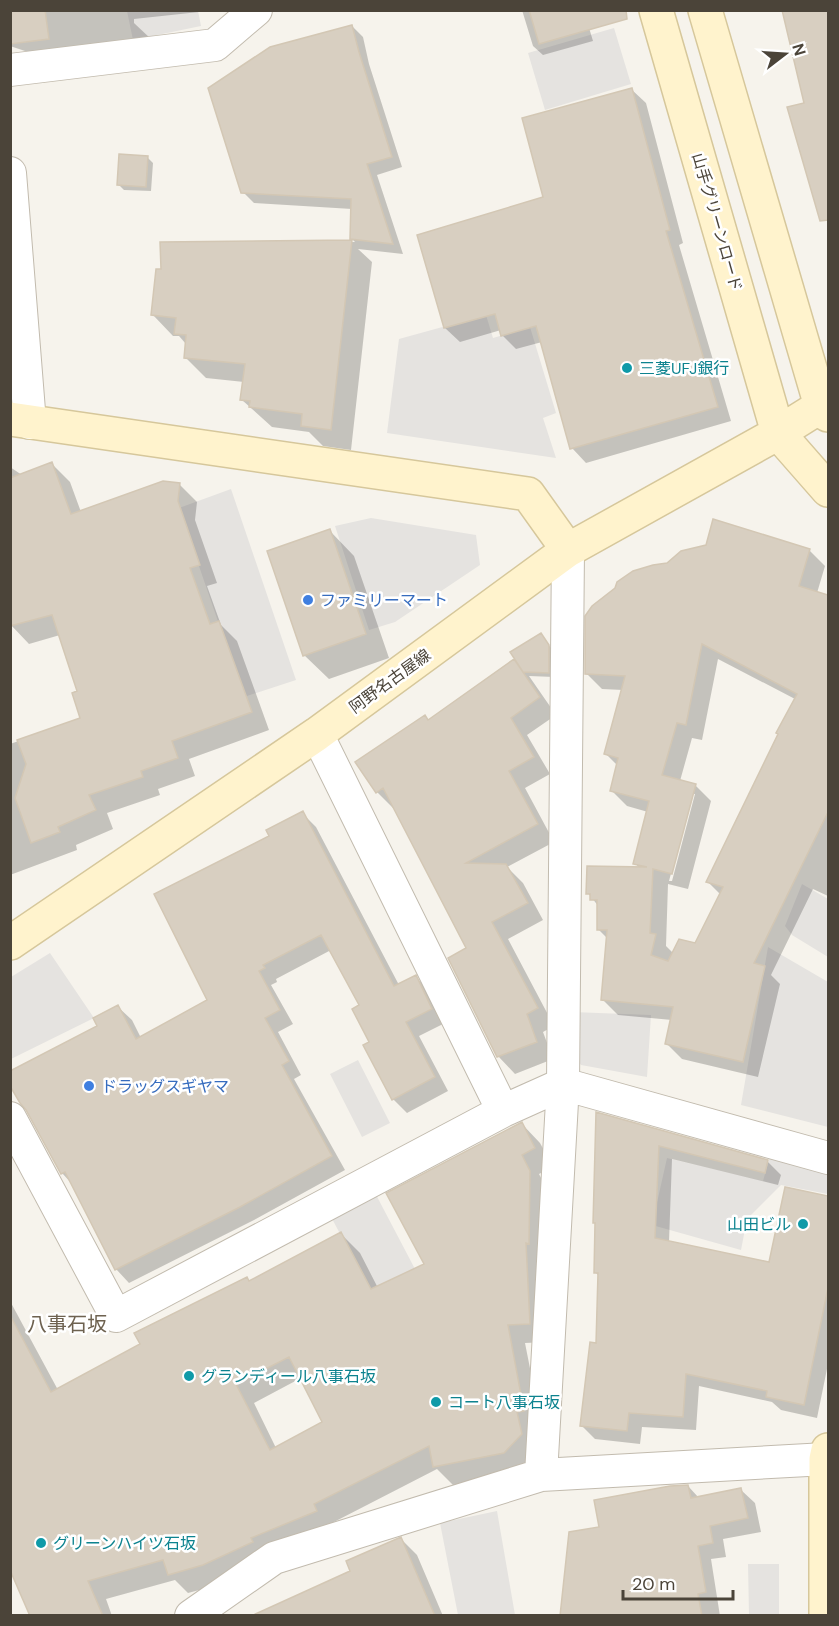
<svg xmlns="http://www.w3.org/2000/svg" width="839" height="1626" font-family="'DM Sans','Noto Sans JP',sans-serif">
<rect width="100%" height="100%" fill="#f6f3ec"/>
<path fill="#e5e3e0" d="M127,11H198L201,26L133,40Z
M614,28L631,84L545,110L528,53Z
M486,315L493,338L530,327L556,413L543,418L556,458L387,433L399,339Z
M231,489L296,680L244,697L179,508Z
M371,518L476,535L480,565L395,622L369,630L335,526Z
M802,884L828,899V957L792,935L785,926Z
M768,947L828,982V1127L741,1105Z
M50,953L94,1018L11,1059V977Z
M572,1012L651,1015L647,1077L581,1065L573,1055Z
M358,1060L390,1123L362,1137L330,1074Z
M772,1149L828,1165V1194L781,1185L747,1219L741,1250L652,1225L667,1158L763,1181Z
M373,1189L426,1290L382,1313L329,1213Z
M497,1511L515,1615H458L440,1523Z
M748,1564H779V1615H749Z"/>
<path fill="#0003" fill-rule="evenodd" d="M10,10H199V12L134,19V23L151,39L49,59L10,46Z
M522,10H606L587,21L593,41L543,55L533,46Z
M784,10H828V208L814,193L806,104Z
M352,26L363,37L369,64L402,167L377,175L403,254L358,249L372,262L351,450L323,446L309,432L272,427L242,400L244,382L206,378L185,357L186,344L179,336H173L153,315L163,271L162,244L355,242L351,238L352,209L254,203L243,192Z
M631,89L646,103L683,243L679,245L731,421L586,463L572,448L542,342L516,349L502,335L501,330L460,342L445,328L419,236L545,198Z
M147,157L153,163L151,191L124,190L119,185Z
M52,464L70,482L81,512L179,484L197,502L195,520L217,583L207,586L221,625L237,641L269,730L189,759L195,776L158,789L160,795L107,813L113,829L76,845L77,850L10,875V744L82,719L79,692L60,635L29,644L10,624V467L22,475Z
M330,531L354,556L389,658L329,679L304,655Z
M809,550L825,566L817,593L828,597V896L813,889L771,975L780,984L758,1077L682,1059L666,1043L672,1020L618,1015L602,999L608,939L598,929L599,907L588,893L640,869L635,863L648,812L627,806L611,790L618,766L606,754L623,690L602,689L586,673ZM718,659L795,699L708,882L721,895L696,945L674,954L666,946L668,884L688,889L711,801L695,785L680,781L692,738L702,740ZM692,794H695L672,881H669Z
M541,635L554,652V677L529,676L556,715L527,735L550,774L525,788L554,842L507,867L523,883L543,920L508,939L554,1026L543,1032L553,1059L515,1074L498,1056L468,949L395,808L394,809L377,792L429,721L513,661L521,669Z
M302,813L316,827L399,985L416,977L429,991L445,1023L419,1036L448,1091L407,1113L393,1099L371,1043L361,1006L331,950L276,979L277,982L271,985L293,1024L278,1032L301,1075L294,1079L345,1170L254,1220L129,1283L116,1269L72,1184L62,1173L99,1026L118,1007L132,1020L141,1038L209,1001L271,837Z
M597,1114L767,1161L781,1175L778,1185L672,1159L669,1242L770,1263L786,1189L828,1198V1364L817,1418L781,1410L772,1402L699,1386L696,1430L642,1427L640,1444L595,1439L581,1425L598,1344L599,1276L596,1273L597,1225L594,1222Z
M522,1124L540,1143L553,1167L539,1174L548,1191V1342L525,1343L542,1429L540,1453L523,1471L453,1485L437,1469L332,1523L334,1529L222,1584L188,1593L175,1580L106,1599L112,1616H31L10,1567V1301L58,1390L142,1345L247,1278L250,1282L341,1234L360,1253L378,1288L426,1265ZM301,1378L324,1422L276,1448L254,1403Z
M688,1486L699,1498L741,1490L755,1503L761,1532L723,1539L726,1557L711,1559L720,1616H590L601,1529Z
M401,1539L417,1555L443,1616H291Z"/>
<path fill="#d8cfc1" stroke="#d3c7b4" stroke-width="1.5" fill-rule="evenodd" d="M10,10H45L49,39L10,44Z
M529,10H626L627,19L539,44Z
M782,10H828V220L820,221L787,107L804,103Z
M352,25L359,52L392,157L367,164L393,244L350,239L351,199L241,193L208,88L270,47Z
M632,88L670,230L666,231L718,407L570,449L536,326L501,336L495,314L444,328L417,235L543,197L522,118Z
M119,154L148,156L146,187L117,185Z
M352,240L331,430L301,426L302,414L249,407L250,401L240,400L245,364L184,358L186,335L174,334L176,318L151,315L156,269H161L160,242Z
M52,462L71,514L163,481L180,483L178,501L200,565L190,568L210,624L219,621L252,712L172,741L178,758L141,771L143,777L89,795L96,810L58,827L60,832L31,843L15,798L26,764L17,740L80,718L72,693L77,691L52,615L10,626V478Z
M713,519L810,549L799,586L828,595V812L754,963L765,966L743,1062L665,1044L673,1007L601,1000L607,930H597V900H590V894H586L587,866L647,867L633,864L649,801L610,791L618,758L604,754L625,676L585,674V616L592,606L615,588L617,582L633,571L653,565L667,563L681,551L706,545ZM702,644L797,694L776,733L778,734L706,882L723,887L695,943L679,939L668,961L651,955L656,934L650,933L653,869L672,874L696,784L662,775L677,723L686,725Z
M330,529L366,634L303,656L267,551Z
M541,633L549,645V673L523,672L510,652Z
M514,659L540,697L511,718L534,757L509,771L538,824L466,863L506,864L528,903L492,922L538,1008L527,1014L537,1042L497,1057L448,958L466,948L383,788L376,793L355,762L425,715L428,720Z
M303,811L394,986L416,975L432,1009L406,1022L435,1077L392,1100L363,1045L369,1042L352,1009L359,1005L321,935L263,965L265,968L259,971L280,1010L265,1018L289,1061L282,1065L332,1156L240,1207L115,1270L65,1172L61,1174L26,1110L20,1103L10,1086V1071L97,1026L93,1018L118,1005L136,1039L207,1000L154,894L269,836L266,830Z
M596,1112L768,1160L765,1173L659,1146L655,1238L769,1262L785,1187L828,1196V1288L804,1405L766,1397L767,1391L686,1374L683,1417L629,1413L627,1431L580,1426L590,1342L596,1343L598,1273H594L595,1223H593Z
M522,1122L535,1148L522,1155L530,1171L529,1244L526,1243L530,1324L508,1325L524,1411L517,1412L522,1434L504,1453L433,1467L429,1446L314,1504L317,1511L251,1538L253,1542L203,1565L168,1575L163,1560L88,1581L103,1616H30L10,1570V1315L51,1392L140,1344L134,1333L247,1277L249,1281L341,1232L371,1289L424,1264L386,1193ZM289,1357L322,1422L270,1450L236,1384Z
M688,1485L691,1498L741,1488L748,1518L710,1526L713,1543L698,1546L706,1592L698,1594L702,1616H560L569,1532L599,1527L594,1500L670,1486Z
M401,1537L435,1616H251L350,1571L346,1561Z"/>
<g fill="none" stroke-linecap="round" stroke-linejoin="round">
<defs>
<path id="street" d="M10,70L215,45L256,10
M10,173L30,423
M317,734L503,1111
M10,1118L116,1316L503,1111L563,1084L828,1158
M541,1475L563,1084L568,550
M191,1616L274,1558L541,1475L826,1459"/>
<path id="secondary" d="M656,10L778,433L828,490
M705,10L821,406L828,415
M10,419L528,494L568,550
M10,943L317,734L568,550L778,433L821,406
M826,1616V1459L828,1450"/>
</defs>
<use href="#street" stroke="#c2bbae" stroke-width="34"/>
<use href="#secondary" stroke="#d6c79b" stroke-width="36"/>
<use href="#street" stroke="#fff" stroke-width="32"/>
<use href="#secondary" stroke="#fff3cd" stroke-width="33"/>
</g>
<g fill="#0f9aa8" stroke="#fff" stroke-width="2">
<circle cx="627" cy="368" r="6"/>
<circle cx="803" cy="1224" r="6"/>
<circle cx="189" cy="1376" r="6"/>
<circle cx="436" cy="1402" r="6"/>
<circle cx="41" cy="1543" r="6"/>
</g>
<g fill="#3f7fe0" stroke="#fff" stroke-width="2">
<circle cx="308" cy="600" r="6"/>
<circle cx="89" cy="1086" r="6"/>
</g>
<g text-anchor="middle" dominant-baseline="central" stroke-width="5" stroke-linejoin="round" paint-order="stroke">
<g font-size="16" fill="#4b4439" stroke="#fff">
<text transform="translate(717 222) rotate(74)">山手グリーンロード</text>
<text transform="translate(390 681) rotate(-36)">阿野名古屋線</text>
</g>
<g font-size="16" fill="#0d838f" stroke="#fff" text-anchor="start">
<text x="639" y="368">三菱UFJ銀行</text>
<text x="791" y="1224" text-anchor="end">山田ビル</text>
<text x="201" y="1376">グランディール八事石坂</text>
<text x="448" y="1402">コート八事石坂</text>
<text x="53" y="1543">グリーンハイツ石坂</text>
</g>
<g font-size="16" fill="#366cbe" stroke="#fff" text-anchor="start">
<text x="320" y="600">ファミリーマート</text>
<text x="101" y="1086">ドラッグスギヤマ</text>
</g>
<g font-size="20" fill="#6e6250" stroke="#fff">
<text x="67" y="1324">八事石坂</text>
</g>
</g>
<rect width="839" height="1626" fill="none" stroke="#4b4439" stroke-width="24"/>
<g transform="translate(785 54) rotate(73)" stroke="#ffffff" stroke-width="4.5" paint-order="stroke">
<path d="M0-4.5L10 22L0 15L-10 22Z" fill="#4b4439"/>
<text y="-9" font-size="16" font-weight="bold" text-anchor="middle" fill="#4b4439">N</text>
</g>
<path d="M623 1590v9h110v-9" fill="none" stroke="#4b4439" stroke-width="3"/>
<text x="632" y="1590" font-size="18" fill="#4b4439" stroke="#ffffff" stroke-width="4.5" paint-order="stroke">20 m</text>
</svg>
